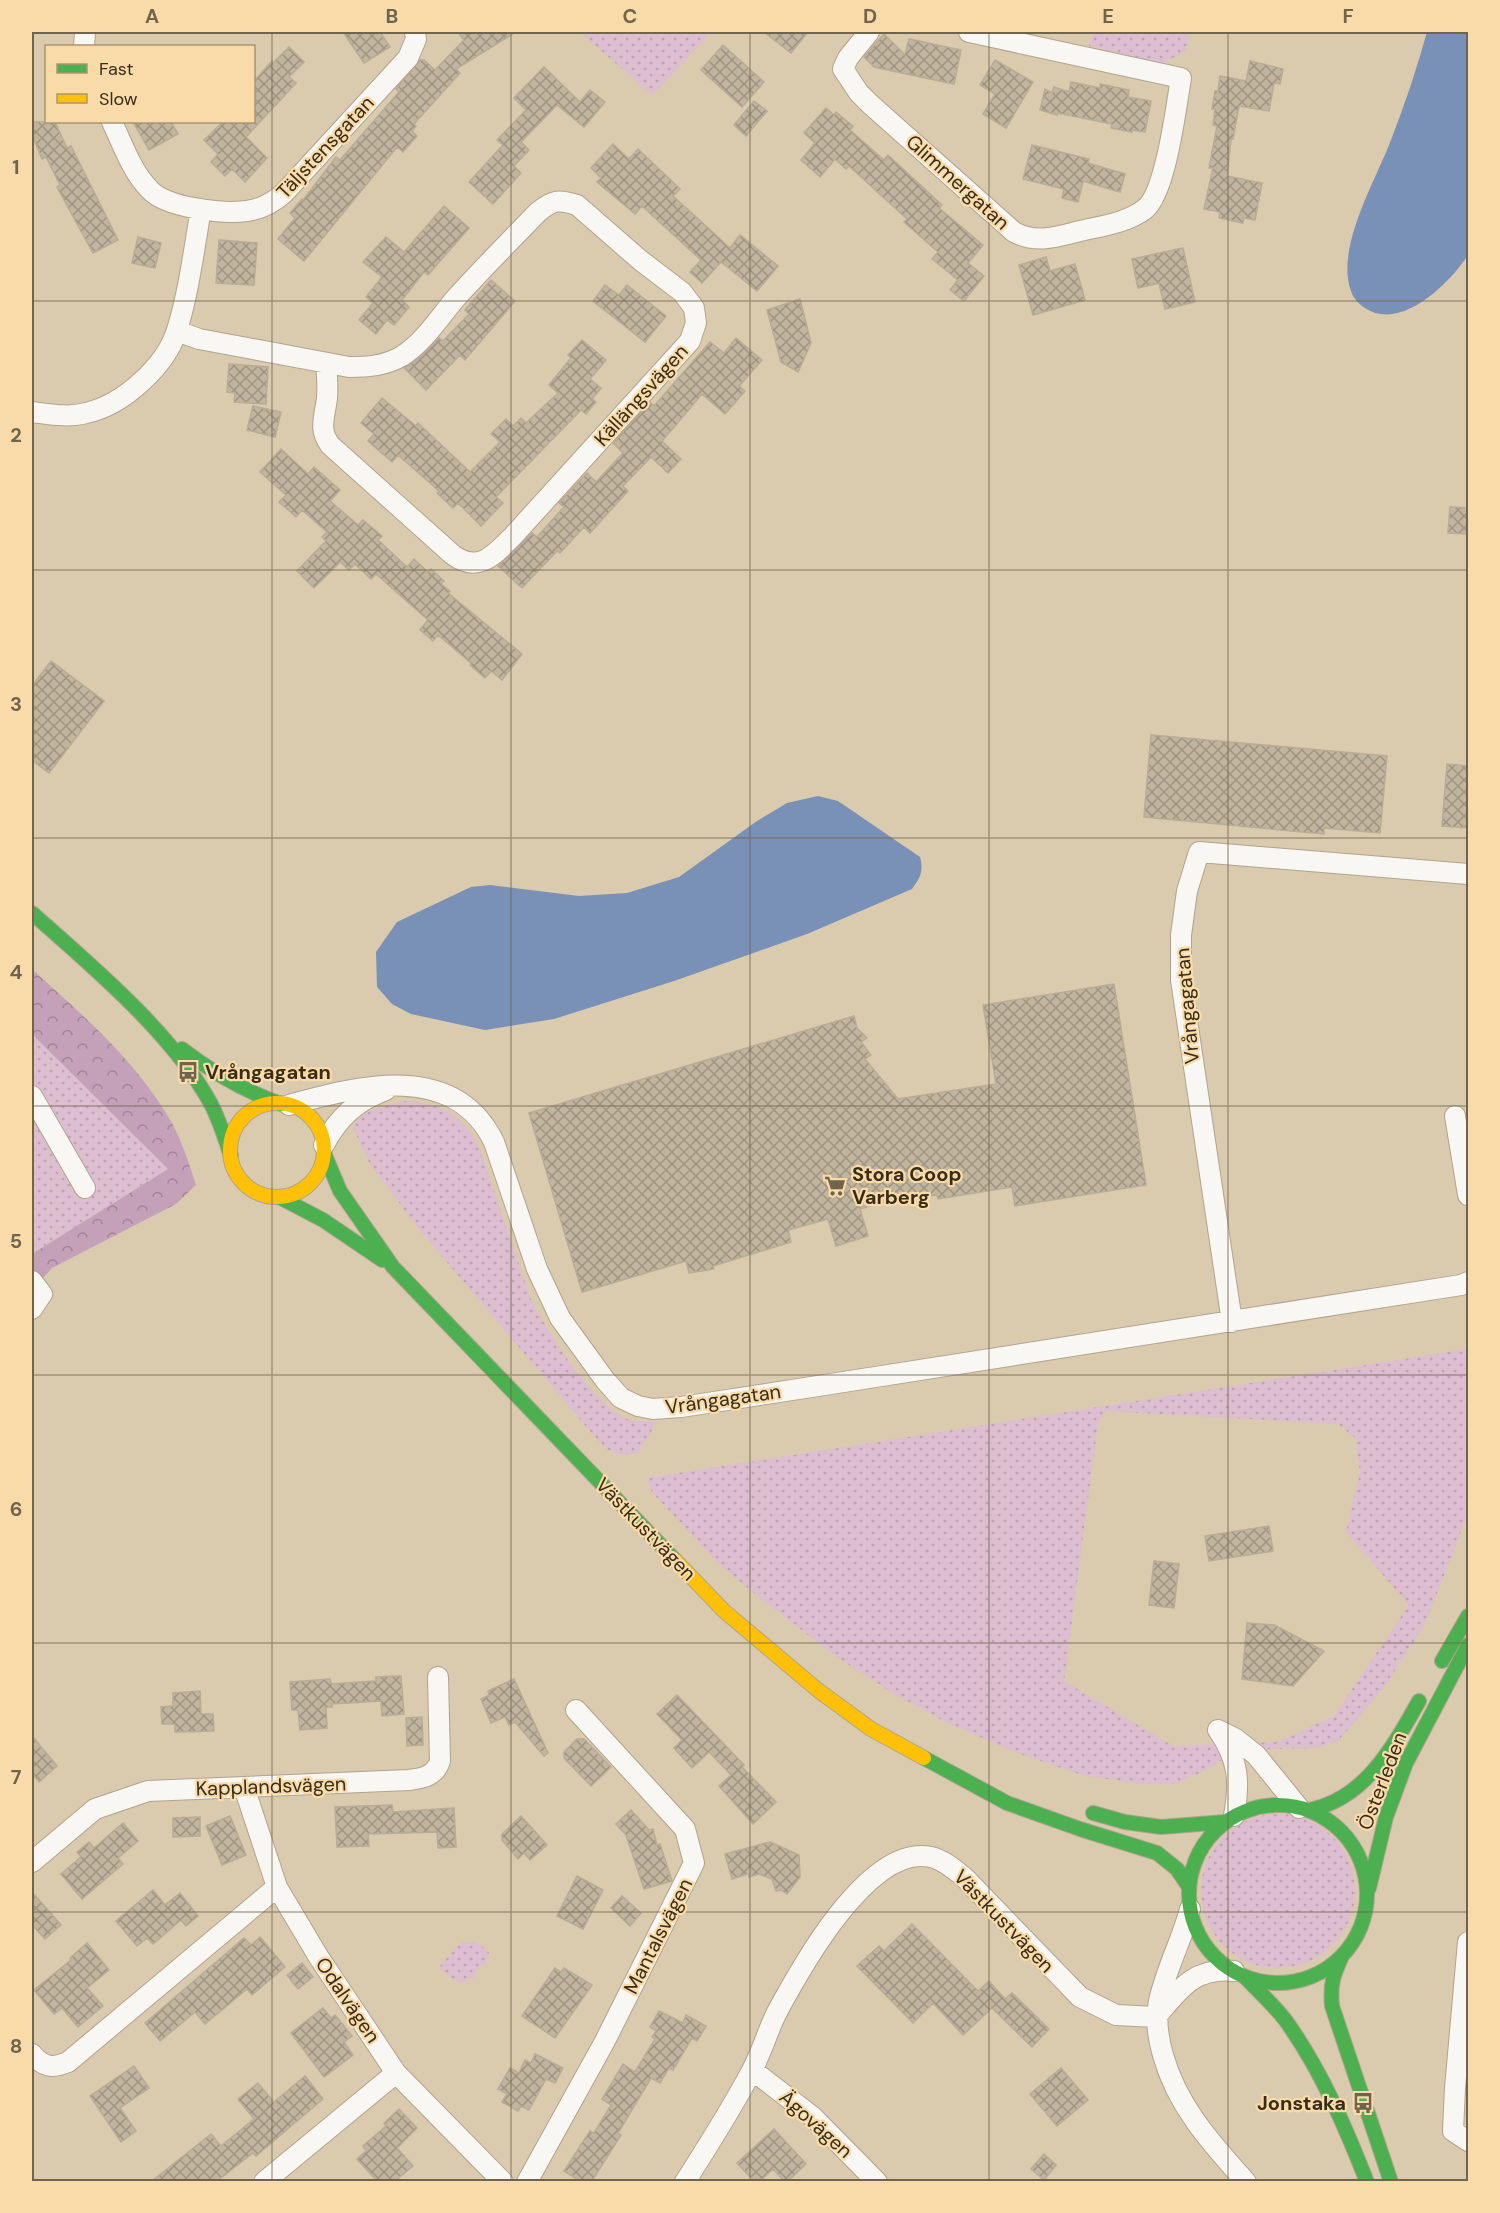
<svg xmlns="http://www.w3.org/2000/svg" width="1500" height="2213" font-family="'DM Sans',sans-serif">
<defs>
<pattern id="green-dots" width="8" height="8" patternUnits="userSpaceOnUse" patternTransform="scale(1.5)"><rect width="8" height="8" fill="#ddbdd0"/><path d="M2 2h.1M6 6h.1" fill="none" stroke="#bea3b2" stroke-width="1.8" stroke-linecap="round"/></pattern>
<pattern id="forest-crowns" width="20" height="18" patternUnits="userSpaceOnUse" patternTransform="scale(1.5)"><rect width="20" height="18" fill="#c5a1b9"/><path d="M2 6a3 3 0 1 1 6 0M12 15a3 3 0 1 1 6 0" fill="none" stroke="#a18496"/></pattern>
<pattern id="building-cross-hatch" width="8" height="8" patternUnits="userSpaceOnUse" patternTransform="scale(1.5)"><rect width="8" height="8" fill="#c2b59f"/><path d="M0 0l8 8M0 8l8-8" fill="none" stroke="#9f9481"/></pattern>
</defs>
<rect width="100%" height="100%" fill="#dacaae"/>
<path fill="url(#green-dots)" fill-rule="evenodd" d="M580,32H712L652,95Z
M1093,32H1190L1185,52L1162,63L1089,46Z
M32,1034L168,1169L32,1254Z
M407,1101C443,1103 464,1117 480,1149L530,1297C546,1330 597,1412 633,1421C640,1422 649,1421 657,1422L639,1452C619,1456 616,1457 600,1443L418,1228L370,1164L353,1128C358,1110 390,1104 407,1101Z
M1468,1349V1514L1425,1624L1383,1689L1338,1741L1316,1748L1269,1749L1220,1761L1202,1772L1174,1784H1140L1082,1775L1017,1753L945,1722L893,1693L835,1656L749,1589L718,1563L651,1491L647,1478ZM1106,1411L1338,1424L1356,1439L1360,1473L1346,1532L1409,1605L1334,1716L1278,1742L1173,1746L1064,1681L1098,1423Z
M1201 1891a77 77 0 1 1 154 0a77 77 0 1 1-154 0Z
M476,1942L489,1952L486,1965L479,1966L473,1978L462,1983L451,1978L439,1967L461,1943Z"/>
<path fill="url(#forest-crowns)" d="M32,969C80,1013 131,1056 166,1113C180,1135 188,1160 196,1185L176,1204L52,1268L32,1290V1254L168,1169L32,1034Z"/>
<path fill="#7991b6" d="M1427,32H1468V255C1450,283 1401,332 1365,308C1359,304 1353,298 1351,291C1335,248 1376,180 1391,140C1405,104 1417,68 1427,32Z
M818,796L838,801L920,857C924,871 920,878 912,889L807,934L674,981L554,1019L485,1030L411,1014L392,1004L377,987L376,952L397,922L471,887L490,885L579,896L627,893L679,877L757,821L787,803Z"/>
<path fill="url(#building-cross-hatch)" stroke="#b8ac96" stroke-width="1.5" d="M343,32H380L390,47L364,63Z
M458,32H516L456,69L460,73L414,124L416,126L412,131L417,136L403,152L397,147L304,261L278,239L295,218L290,213L302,199L303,200L336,157L340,160L399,92L396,89L420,60H424L435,70L464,40Z
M764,32H808L791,53Z
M884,34L905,55L909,39L961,50L954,84L874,67L864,57Z
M723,45L764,82L742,107L701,70Z
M289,47L304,62L289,77L296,83L246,137L267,158L245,182L232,169L225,176L211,162L218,154L204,140L223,122H254V81L272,61L273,63Z
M995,60L1033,82L1006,128L983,114L995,94L980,85Z
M1250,61L1283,69L1280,84L1274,83L1269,111L1239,106L1233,139H1231L1227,176L1262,183L1255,220L1244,218L1243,223L1219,218L1220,212L1204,209L1213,168H1209L1217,126L1213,125L1215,109H1212L1215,91H1218L1220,76L1246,81Z
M544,67L580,102L590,90L605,102L584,127L557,105L521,142L529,150L514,166L521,173L493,204L469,182L503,145L497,140L526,110L514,98Z
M1071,82L1100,88V84L1129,90L1128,97L1151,101L1145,132L1132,130V132L1111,128L1112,124L1058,113L1057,115L1040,110L1045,89L1052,93L1054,87L1069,92Z
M754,101L767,111L746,136L734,125Z
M826,108L834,115L836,112L853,126L850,130L884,160L888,155L942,205L939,208L983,245L968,263L984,276L964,301L950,290L958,280L932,259L938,252L904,222L907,219L849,166L846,169L835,159L820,177L801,160L815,143L804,133Z
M32,122H55L67,148L71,146L118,240L93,253L57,187L60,185L46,157L42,159L32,134Z
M133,122H171L178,134L149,150Z
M613,144L629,159L638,149L680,189L673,196L730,248L740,235L778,266L757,291L721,262L702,283L690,272L701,260L642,206L635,214L597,182L601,178L591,168Z
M1032,145L1089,159L1088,163L1125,174L1120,192L1083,181L1078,202L1062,198L1064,189L1023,179Z
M444,206L469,228L428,275L424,272L402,300L409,307L394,325L387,320L376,334L359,320L373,303L366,297L382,277L363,262L386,237L404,252Z
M138,237L161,243L155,268L132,263Z
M219,240L257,243L254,285L216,283Z
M1183,248L1195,302L1165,309L1159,283L1138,288L1132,259Z
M1046,257L1050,271L1075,264L1085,300L1033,315L1019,265Z
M491,280L515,301L465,360L460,355L426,390L404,368L418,359L439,338L443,341L469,314L465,310Z
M605,285L619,295L627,285L666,316L645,342L593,301Z
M800,299L811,343L798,372L781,362L767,310Z
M736,338L762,360L739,386L745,391L725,414L702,394L675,426L662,441L681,459L668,473L651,457L623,486L628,491L590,533L584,527L560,553L557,551L522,588L498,566L532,533L537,537L564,507L559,503L587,473L596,482L623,453L613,443L650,402L654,406L710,342L724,353Z
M582,340L606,360L590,379L601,388L592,399L596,402L586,414L581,410L496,497L503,503L481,526L458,503L453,508L437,493L439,491L398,455L392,462L368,441L374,434L361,423L382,398L416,426L418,423L470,472L500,442L491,434L506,419L513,426L521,418L526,423L558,393L549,385L571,358L568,355Z
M229,364L268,367L266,404L234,402L235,393L227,392Z
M253,406L281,412L275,437L247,430Z
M281,449L308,474L314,467L340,490L330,501L358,525L363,520L382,536L378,540L407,567L414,559L428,572L431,569L444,581L441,584L450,591L448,593L522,654L502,680L491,671L485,678L470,665L471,663L438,635L433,641L420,630L428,620L376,574L371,579L355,564L349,570L340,562L314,588L297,571L326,541L322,537L327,532L302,510L296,517L279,502L286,495L260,472Z
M1450,507L1468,508V534L1448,533Z
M51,661L104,701L49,773L32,760V686Z
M1151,735L1387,756L1380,833L1324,828V834L1144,817Z
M1447,764L1468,766V828L1442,826Z
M1114,984L1146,1185L1015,1206L1012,1187L938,1199L937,1195L897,1201L896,1198L860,1209L868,1236L836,1246L828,1219L788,1230L791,1242L713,1266L714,1269L689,1273L686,1261L582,1292L529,1113L854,1016L857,1028L867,1038L861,1042L871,1055L865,1059L898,1099L996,1084L983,1005Z
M1269,1526L1273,1551L1209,1561L1205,1536Z
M1154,1561L1179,1564L1174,1608L1149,1605Z
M1247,1623L1274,1625L1324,1651L1293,1686L1242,1679Z
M401,1676L404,1714L382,1716L381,1701L332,1704V1707H326L327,1728L300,1730L298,1710H292L290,1682L330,1679L331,1684L376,1681V1677Z
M514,1679L548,1753L544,1756L515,1722L509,1725L505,1717L491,1723L481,1699L489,1695L488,1691Z
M200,1691L201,1714H213L214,1731L175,1732V1724H162L161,1707L173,1706V1693Z
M677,1695L744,1765L742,1767L776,1802L753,1824L719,1786L731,1775L709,1752L692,1768L674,1748L682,1740L657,1714Z
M422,1717L423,1745L407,1746L406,1718Z
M32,1736L57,1766L39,1782L32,1773Z
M577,1739H584L611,1767L591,1786L564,1758V1752Z
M392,1805L393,1812L454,1808L456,1847L438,1848L437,1832L368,1834L369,1846L337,1847L335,1807Z
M631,1810L649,1830L653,1829L657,1845L660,1844L672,1881L644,1889L626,1835L616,1824Z
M230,1816L246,1855L222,1865L206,1826Z
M521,1816L547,1845L530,1860L524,1853L518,1859L502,1840V1834Z
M200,1817V1836L173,1837V1818Z
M123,1823L138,1841L118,1858L123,1864L82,1899L61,1874L81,1857L77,1852L89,1842L94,1848Z
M770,1842L799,1855L800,1877L787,1894L781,1890L776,1891L772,1879L759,1874L749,1877L748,1874L732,1879L725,1854Z
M577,1876L603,1890L583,1929L557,1916Z
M153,1890L165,1905L180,1893L198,1916L186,1926L181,1920L153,1944L147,1938L137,1946L116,1921Z
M32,1892L61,1925L45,1939L32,1925Z
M622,1896L641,1913L630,1926L611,1908Z
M912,1924L978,1991L989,1981L1005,1999L1012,1993L1049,2029L1032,2047L992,2008L963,2035L933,2003L913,2023L857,1966L879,1946L884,1951Z
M260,1937L285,1967L252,1995L247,1989L205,2024L195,2012L160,2041L145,2023L244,1938L251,1945Z
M87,1943L109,1970L87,1988L103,2006L78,2027L62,2008L54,2014L34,1990L71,1960L70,1958Z
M302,1963L313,1977L298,1989L287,1975Z
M555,1968L561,1972L564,1968L592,1985L555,2038L522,2016Z
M323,2008L331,2018L335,2015L352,2036L344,2042L353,2055L324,2077L291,2033Z
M659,2011L683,2023L686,2015L706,2026L697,2041L692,2038L673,2070L669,2068L660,2083L651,2078L618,2133L621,2135L592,2181H580L564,2171L590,2131L594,2133L611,2105L602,2099L623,2064L635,2072L655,2039L652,2037L656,2031L650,2027Z
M535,2054L563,2068L555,2083L546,2079L529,2110L521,2106L518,2111L502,2102L507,2094L498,2089L510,2068L519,2073L525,2060L531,2063Z
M134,2066L149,2088L120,2108L136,2131L121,2142L90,2096Z
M1061,2068L1088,2100L1057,2126L1030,2094Z
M305,2076L323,2099L256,2156L253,2153L217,2181H152L211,2134L221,2146L254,2119L238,2099L258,2083L274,2102Z
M399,2109L417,2128L397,2148L413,2166L395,2181H377L357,2159L366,2151L363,2146L386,2126L384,2123Z
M774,2129L806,2164L788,2181H784L773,2169L760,2181H754L737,2163Z
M1044,2154L1056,2165L1044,2180L1031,2169Z"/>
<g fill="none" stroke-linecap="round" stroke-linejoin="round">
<defs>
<path id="street" d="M869,32L848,58L843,69L859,93L870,104L1014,232C1037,244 1056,237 1080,231C1101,226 1127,223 1145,209C1166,192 1176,107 1181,78L969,32
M84,46L85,32
M112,122C123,145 132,172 150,190C167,208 223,214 247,211C262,209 274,202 284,193L408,58L416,39L415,32
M177,331L199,339L349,367C368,367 385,366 402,356C424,342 439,318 455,299C482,269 510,241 538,212C553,200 558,199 577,205L640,260L682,292L694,308L696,323L690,341L513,536C495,554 479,574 453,555L330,445C318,429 325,416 327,398C328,386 327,375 326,363
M32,412C49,414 68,418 86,413C123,405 166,366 177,330C189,291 194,249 201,209
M32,1096L85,1188
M289,1105C359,1086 454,1060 494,1142L537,1269L560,1318L605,1380L621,1398L638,1406L653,1409L681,1407L818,1386L1461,1285L1468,1282
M1455,1116L1468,1195
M324,1145C338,1117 357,1101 386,1090
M32,1281L42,1294L32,1309
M1232,1322L1181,980V935L1187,891L1199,852L1468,874
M1218,1730L1236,1739L1256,1755L1299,1808
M1218,1730C1239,1760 1240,1782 1234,1816
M244,1787L277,1887L318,1956L396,2073L503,2182
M32,1862L95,1809L148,1791L409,1780C424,1778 435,1776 440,1761L438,1677
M1190,1909C1182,1940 1166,1969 1159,2001C1155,2020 1158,2037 1163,2055C1177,2106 1211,2143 1246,2182
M1468,1942L1455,2088L1453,2131L1468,2141
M32,2054C43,2067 52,2069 68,2062L277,1887
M752,2070L813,2117L877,2182
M264,2182L396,2073
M527,2182L605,2041L694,1863L685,1829L576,1710
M685,2182C708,2146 731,2110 751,2072C761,2054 767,2033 776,2014C800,1969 869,1843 931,1857C944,1860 955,1870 965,1878L1080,1997L1116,2015L1156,2017C1180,1989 1194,1967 1234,1971"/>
<path id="fast" d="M32,913C92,966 173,1034 211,1104C220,1121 225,1139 231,1156
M182,1049C213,1073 244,1091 281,1104
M324,1153L340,1191L393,1267L675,1560
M279,1197L323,1220L382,1260
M1442,1661L1468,1616
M924,1758L1007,1803L1080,1829L1157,1853L1177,1869L1189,1887
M1189 1894a89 89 0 1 1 178 0a89 89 0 1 1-178 0Z
M1309,1810C1365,1799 1393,1747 1419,1701
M1093,1813L1125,1822L1161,1827L1225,1822
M1369,1888L1386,1817L1406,1763L1468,1645
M1342,1956C1333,1976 1330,1984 1332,2006L1391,2182
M1245,1977C1258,1991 1274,2005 1286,2021C1321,2070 1345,2126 1367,2182"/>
<path id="slow" d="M230 1150a47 47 0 1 1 94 0a47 47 0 1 1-94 0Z
M675,1560L724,1611L819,1691L871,1729L924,1758"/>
</defs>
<use href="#street" stroke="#b0a48e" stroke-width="22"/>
<use href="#fast" stroke="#b0a48e" stroke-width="16"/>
<use href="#slow" stroke="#b0a48e" stroke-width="16"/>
<use href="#street" stroke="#f9f7f3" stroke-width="20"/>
<use href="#fast" stroke="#4caf50" stroke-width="14"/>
<use href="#slow" stroke="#ffc107" stroke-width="14"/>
</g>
<path fill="none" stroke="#71644d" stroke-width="1.5" stroke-opacity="0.55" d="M272,32V2182M511,32V2182M750,32V2182M989,32V2182M1228,32V2182M32,301H1468M32,570H1468M32,838H1468M32,1106H1468M32,1375H1468M32,1643H1468M32,1912H1468"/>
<defs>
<symbol id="bus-bare" viewBox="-9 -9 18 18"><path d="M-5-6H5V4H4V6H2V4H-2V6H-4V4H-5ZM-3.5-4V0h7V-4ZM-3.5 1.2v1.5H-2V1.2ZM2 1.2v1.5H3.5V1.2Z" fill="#71644d" stroke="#f9dba9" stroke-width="2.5" paint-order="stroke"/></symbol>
<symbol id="supermarket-bare" viewBox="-9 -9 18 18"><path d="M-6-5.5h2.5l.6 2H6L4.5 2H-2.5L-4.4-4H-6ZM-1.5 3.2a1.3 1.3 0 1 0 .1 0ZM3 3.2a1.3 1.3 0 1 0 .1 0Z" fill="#71644d" stroke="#f9dba9" stroke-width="2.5" paint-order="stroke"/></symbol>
</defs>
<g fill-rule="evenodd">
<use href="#bus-bare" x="173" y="1057" width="30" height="30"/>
<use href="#supermarket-bare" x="820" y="1171" width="30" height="30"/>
<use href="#bus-bare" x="1348" y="2088" width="30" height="30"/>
</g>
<g text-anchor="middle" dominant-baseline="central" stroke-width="4.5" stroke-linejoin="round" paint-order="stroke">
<g font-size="20" fill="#392d19" stroke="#f9dba9">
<text transform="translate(325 147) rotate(-47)">Täljstensgatan</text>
<text transform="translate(958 182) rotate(42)">Glimmergatan</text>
<text transform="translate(641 395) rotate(-48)">Källängsvägen</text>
<text transform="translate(1187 1006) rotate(-95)">Vrångagatan</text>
<text transform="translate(723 1399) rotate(-8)">Vrångagatan</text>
<text transform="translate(646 1529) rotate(46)">Västkustvägen</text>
<text transform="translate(1382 1781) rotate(-69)">Österleden</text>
<text transform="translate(271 1786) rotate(-2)">Kapplandsvägen</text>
<text transform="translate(1004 1921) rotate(46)">Västkustvägen</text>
<text transform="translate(658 1936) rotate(-63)">Mantalsvägen</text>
<text transform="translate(348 2000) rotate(56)">Odalvägen</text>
<text transform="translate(816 2124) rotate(42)">Ägovägen</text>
</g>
<g font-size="20" font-weight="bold" fill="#392d19" stroke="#f9dba9" text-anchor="start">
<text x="205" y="1072">Vrångagatan</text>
<text x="852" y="1174">Stora Coop<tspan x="852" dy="23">Varberg</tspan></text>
<text x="1346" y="2103" text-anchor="end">Jonstaka</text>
</g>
</g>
<rect width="1500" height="2213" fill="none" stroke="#f9dba9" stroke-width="66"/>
<rect x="45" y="45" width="210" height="78" fill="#f9dba9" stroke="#ac956f" stroke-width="1.5"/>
<rect x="57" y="64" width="30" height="9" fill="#4caf50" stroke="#ac956f" stroke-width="1.5"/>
<text x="99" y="75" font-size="18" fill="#392d19">Fast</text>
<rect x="57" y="94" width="30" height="9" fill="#ffc107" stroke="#ac956f" stroke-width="1.5"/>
<text x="99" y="105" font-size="18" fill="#392d19">Slow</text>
<rect x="33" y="33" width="1434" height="2147" fill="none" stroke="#71644d" stroke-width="2"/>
<g font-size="20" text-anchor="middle" font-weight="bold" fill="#71644d">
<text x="152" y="23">A</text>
<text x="392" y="23">B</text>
<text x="630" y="23">C</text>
<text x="870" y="23">D</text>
<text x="1108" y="23">E</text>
<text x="1348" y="23">F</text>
<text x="16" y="174">1</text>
<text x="16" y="442">2</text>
<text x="16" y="711">3</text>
<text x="16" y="979">4</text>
<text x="16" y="1248">5</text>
<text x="16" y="1516">6</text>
<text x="16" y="1784">7</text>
<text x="16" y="2053">8</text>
</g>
</svg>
